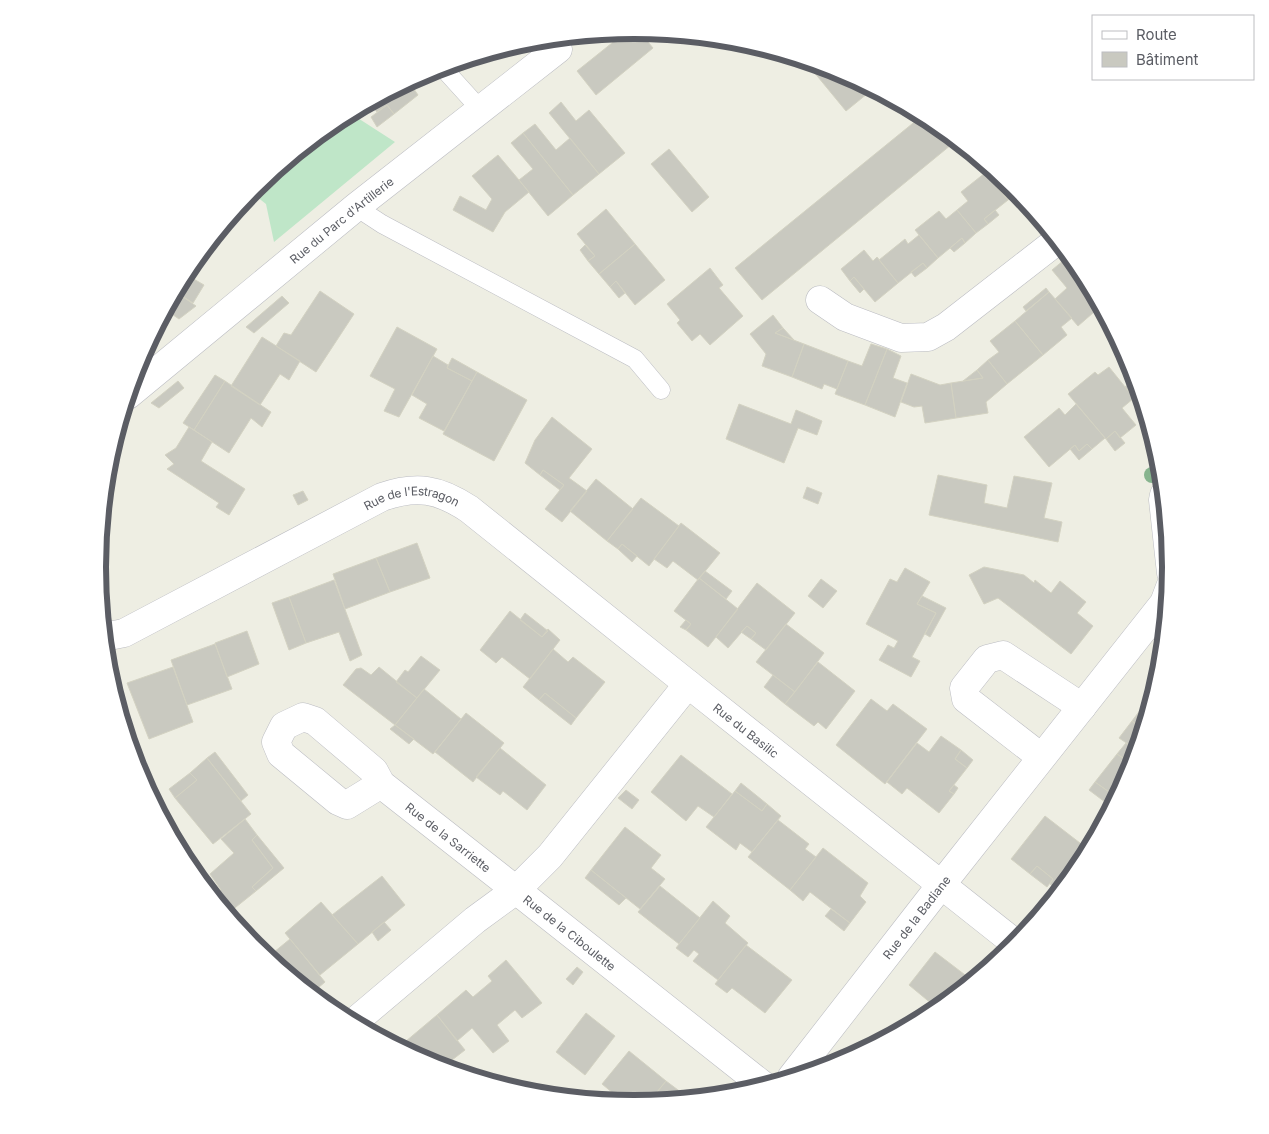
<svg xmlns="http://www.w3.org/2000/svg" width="1269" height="1134" font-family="Inter,sans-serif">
<rect width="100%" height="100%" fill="#eeeee3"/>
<path fill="#bfe6c8" d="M350,113L395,142L274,242L266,204L251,192L336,120Z"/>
<path fill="#c9c9c0" stroke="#d3d2c2" d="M638,30L653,48L596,95L577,71L627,31Z
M804,60L840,71L873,89L846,111Z
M409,82L418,95L394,114L387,105L377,112L369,103Z
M561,102L576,121L589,110L625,153L599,174L549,113Z
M387,105L394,114L377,127L371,117Z
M923,115L933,121L957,140L762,300L735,268Z
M535,124L556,150L570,138L599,174L573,195L523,133Z
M523,133L573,195L548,216L519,180L533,169L511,143Z
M669,149L709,197L692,212L651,164Z
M498,155L529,192L505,212L493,232L453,210L460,196L486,210L492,199L472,176Z
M991,168L1018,192L1008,200L985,173Z
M985,173L1008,200L984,219L988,224L976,233L957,210L968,201L961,192Z
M606,209L635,244L599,274L588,261L595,256L577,234Z
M957,210L976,233L965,243L962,238L938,258L915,230L939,211L946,219Z
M995,210L999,215L988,224L984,219Z
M919,235L938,258L927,268L923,263L898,283L879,260L905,239L908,244Z
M962,238L965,243L954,252L950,248Z
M635,244L665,280L635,305L616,281L610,287L599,274Z
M585,245L595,256L588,261L580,250Z
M864,250L873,261L877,257L898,283L875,302L854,277L850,281L841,269Z
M1070,255L1081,269L1096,298L1064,260Z
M1064,260L1096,298L1101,306L1078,326L1055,299L1067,288L1052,270Z
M923,263L927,268L915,277L911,272Z
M710,268L723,285L719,288L743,316L710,345L700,334L692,341L677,323L680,320L667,304Z
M185,274L204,285L193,303L176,292Z
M854,277L864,289L860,293L850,281Z
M616,281L625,293L619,298L610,287Z
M1046,288L1049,292L1026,311L1023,307Z
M320,291L354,314L316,372L276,346L284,333L291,335Z
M176,292L196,306L179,319L166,310Z
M1049,292L1072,318L1061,327L1067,335L1043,355L1015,321Z
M282,296L289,303L254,333L246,327Z
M773,315L783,328L775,333L804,344L792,377L762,366L766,354L750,334Z
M1015,321L1043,355L1007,384L988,360L999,352L990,341Z
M397,327L437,349L399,417L384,411L395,389L370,376Z
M783,328L794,340L775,333Z
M262,337L300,361L289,380L280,374L260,405L231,386Z
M804,344L848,361L837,389L824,384L822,389L792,377Z
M871,344L887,349L865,405L835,394L848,361L862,366Z
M887,349L901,356L893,378L907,383L895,417L865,405Z
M433,356L448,365L447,368L472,381L444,431L419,418L427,404L412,395Z
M452,358L477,372L472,381L447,368Z
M988,360L1007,384L986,402L988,413L956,418L951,383L983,378L977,370Z
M1109,367L1134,398L1122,408L1136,425L1120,438L1115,431L1106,439L1068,394L1095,372L1098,375Z
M977,370L983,378L963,381Z
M477,372L527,400L494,461L443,434Z
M911,374L940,385L951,383L956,418L925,423L922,406L914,407L901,402Z
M215,375L225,381L194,430L183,423Z
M1135,377L1144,405L1142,407L1125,387Z
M178,381L184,388L159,408L151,403Z
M225,381L271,412L262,427L251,418L229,453L194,430Z
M739,404L791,424L796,410L822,421L817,435L798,428L784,463L726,439Z
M1076,404L1105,438L1092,449L1087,444L1079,451L1075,445L1049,467L1024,437L1059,408L1065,415Z
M552,417L592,449L569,478L587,491L562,522L545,509L564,485L543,470L540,475L525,463L535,440Z
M189,427L212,442L201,461L245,489L229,515L216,507L219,503L167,469L174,464L165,455L176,448Z
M1115,431L1125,443L1115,451L1106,439Z
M1087,444L1092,449L1079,460L1070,449L1075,445L1079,451Z
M543,470L564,485L560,490L540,475Z
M938,475L987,485L984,503L1007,508L1014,476L1052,483L1044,518L1062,522L1058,542L929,515Z
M596,479L633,509L607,541L570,511Z
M807,487L822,493L818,504L803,498Z
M303,491L308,500L298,505L293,495Z
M641,498L679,526L649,566L622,544L618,549L607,541Z
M681,523L720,553L698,580L673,561L667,568L654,559Z
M417,543L430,578L390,592L376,558Z
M622,544L637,556L632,562L618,549Z
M376,558L390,592L345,609L333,574Z
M984,567L1024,575L1034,583L1035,580L1051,593L1060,581L1086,602L1077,613L1093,626L1071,654L998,598L984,604L969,575Z
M905,568L930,582L917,604L936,613L912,657L920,661L911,677L879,660L888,645L894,648L898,641L866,624L890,579L897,582Z
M705,571L732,591L726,599L699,578Z
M699,578L738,609L708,647L686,630L691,624L674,611Z
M821,579L837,591L823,608L808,596Z
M334,580L362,655L350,661L339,632L306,643L289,597Z
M757,583L795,613L766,650L751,639L756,633L747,626L728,648L716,637Z
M922,596L946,608L930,637L925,634L936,613L917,604Z
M289,597L306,643L289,650L272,603Z
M510,611L542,637L548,629L560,640L530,679L502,657L496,663L480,650Z
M525,613L548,631L542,637L520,620Z
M686,620L691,624L686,630L680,627Z
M786,624L824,653L795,692L756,662Z
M747,626L756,633L751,639L741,632Z
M247,631L259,664L227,677L215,643Z
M215,644L232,689L187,705L171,660Z
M553,649L568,662L573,657L605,682L576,718L545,693L539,700L523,687Z
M421,656L440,670L417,698L396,682L405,670L408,672Z
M818,662L855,691L826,729L818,722L814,726L785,704Z
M173,667L193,722L149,739L127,683Z
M379,667L417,698L395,725L343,685L356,669L361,668L371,675Z
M773,675L795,692L785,704L764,687Z
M424,689L461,719L433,754L395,725Z
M545,693L576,718L571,725L539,700Z
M1150,697L1153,700L1146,720L1141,728L1132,721Z
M871,699L887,711L893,704L927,729L885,784L836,745Z
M466,713L504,743L473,782L435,752Z
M1132,721L1144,730L1131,773L1112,807L1105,802L1112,794L1095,782L1117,754L1123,758L1131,746L1119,738Z
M395,725L414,739L409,744L390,729Z
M941,736L961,750L955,759L967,768L949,791L954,794L939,813L907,788L902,794L887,782L917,743L929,752Z
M1126,743L1131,746L1123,758L1117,754Z
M500,748L546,785L527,810L503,791L500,795L476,777Z
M961,750L973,760L967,768L955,759Z
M215,752L248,795L241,801L207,758Z
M681,755L732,794L714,817L698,806L686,821L651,792Z
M207,758L251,814L213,844L175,798L197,780L190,773Z
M190,773L197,780L175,798L169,789Z
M1095,782L1112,794L1105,802L1089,790Z
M741,783L767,804L762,811L735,791Z
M954,785L958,788L954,794L949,791Z
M626,790L639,800L632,809L618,798Z
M735,791L762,811L767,804L781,816L752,852L740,843L736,850L706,827Z
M1045,816L1089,850L1081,866L1060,891L1050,884L1053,879L1037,866L1030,874L1011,859Z
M245,819L257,835L252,840L273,868L252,887L256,891L231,911L217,893L221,890L210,874L234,853L221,839Z
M778,820L809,844L805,849L816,857L790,890L748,857Z
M625,827L661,855L651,868L665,879L640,909L591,870Z
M257,835L284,868L256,891L252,887L273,868L252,840Z
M823,848L868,883L860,896L866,902L850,923L810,892L803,901L790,890Z
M1037,866L1053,879L1047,887L1030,874Z
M591,870L626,898L619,905L585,878Z
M382,876L405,905L358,944L332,915Z
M660,886L700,918L679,944L638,912Z
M713,901L730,916L725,923L748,943L718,980L693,961L699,954L694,950L688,957L676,948Z
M321,902L358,944L320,975L285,933Z
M831,909L850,923L844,931L825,916Z
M384,922L391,930L378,941L372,932Z
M290,939L325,982L312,993L304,983L301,985L268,957Z
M746,945L792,980L765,1013L732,988L727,993L715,984Z
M935,952L973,981L938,1009L909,985Z
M506,960L542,1003L522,1018L515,1010L497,1025L509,1041L493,1053L472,1028L457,1041L437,1015L466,990L473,997L492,981L488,976Z
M577,967L583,972L573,985L566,979Z
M586,1013L615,1036L585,1075L556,1052Z
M437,1015L465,1050L443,1067L429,1063L399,1047Z
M629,1051L666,1081L648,1103H625L602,1084Z
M666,1081L686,1096L689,1099L648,1103Z"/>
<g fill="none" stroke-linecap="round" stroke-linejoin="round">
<defs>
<path id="lane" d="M442,67L480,109
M356,207L382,224L635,359L661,390"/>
<g id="street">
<path d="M820,300L845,317L901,338L928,337L946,327L1058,240"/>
<path id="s1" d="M128,395L356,207L558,49"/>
<path d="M1164,495L1163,500L1171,573"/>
<path id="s2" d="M104,637L124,633L382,497C417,485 439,489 469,509L688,684"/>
<path d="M1041,757L966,699L964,688L987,659L1003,655L1082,707"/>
<path id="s3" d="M381,784L347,805L338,801L281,754L276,742L284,726L303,717L315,721L374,771L381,784L516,890L550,856L688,684L1016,944"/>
<path id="s4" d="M353,1023L475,920L516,890L764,1086"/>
<path id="s5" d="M791,1078L941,885L1164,603L1170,587"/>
</g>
</defs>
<use href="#lane" stroke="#bbbcc2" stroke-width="19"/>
<use href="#street" stroke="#bbbcc2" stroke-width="29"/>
<use href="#lane" stroke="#fff" stroke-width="18"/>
<use href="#street" stroke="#fff" stroke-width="28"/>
</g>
<circle fill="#87b48e" cx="1152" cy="475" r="8"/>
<g text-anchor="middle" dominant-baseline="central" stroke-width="4.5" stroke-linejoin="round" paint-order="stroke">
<g font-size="12" fill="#5b5d64" stroke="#fff">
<text stroke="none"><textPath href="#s1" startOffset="276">Rue du Parc d'Artillerie</textPath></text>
<text stroke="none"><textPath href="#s2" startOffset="342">Rue de l'Estragon</textPath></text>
<text stroke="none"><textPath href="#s3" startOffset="795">Rue du Basilic</textPath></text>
<text stroke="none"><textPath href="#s3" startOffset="366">Rue de la Sarriette</textPath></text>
<text stroke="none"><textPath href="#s5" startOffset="204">Rue de la Badiane</textPath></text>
<text stroke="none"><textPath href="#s4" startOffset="279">Rue de la Ciboulette</textPath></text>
</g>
</g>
<path d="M0 0H1269V1134H0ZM106 567a528 528 0 1 1 1056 0a528 528 0 1 1-1056 0Z" fill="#fff" fill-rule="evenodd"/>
<path fill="none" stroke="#5b5d64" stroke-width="6" d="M106 567a528 528 0 1 1 1056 0a528 528 0 1 1-1056 0Z"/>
<rect x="1092" y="15" width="162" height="65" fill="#ffffff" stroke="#bdbec1"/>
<rect x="1102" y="31" width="25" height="8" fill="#ffffff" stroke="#bdbec1"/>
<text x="1136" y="40" font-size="15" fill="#5b5d64">Route</text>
<rect x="1102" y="52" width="25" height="15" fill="#c9c9c0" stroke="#bdbec1"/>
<text x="1136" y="65" font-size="15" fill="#5b5d64">Bâtiment</text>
</svg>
